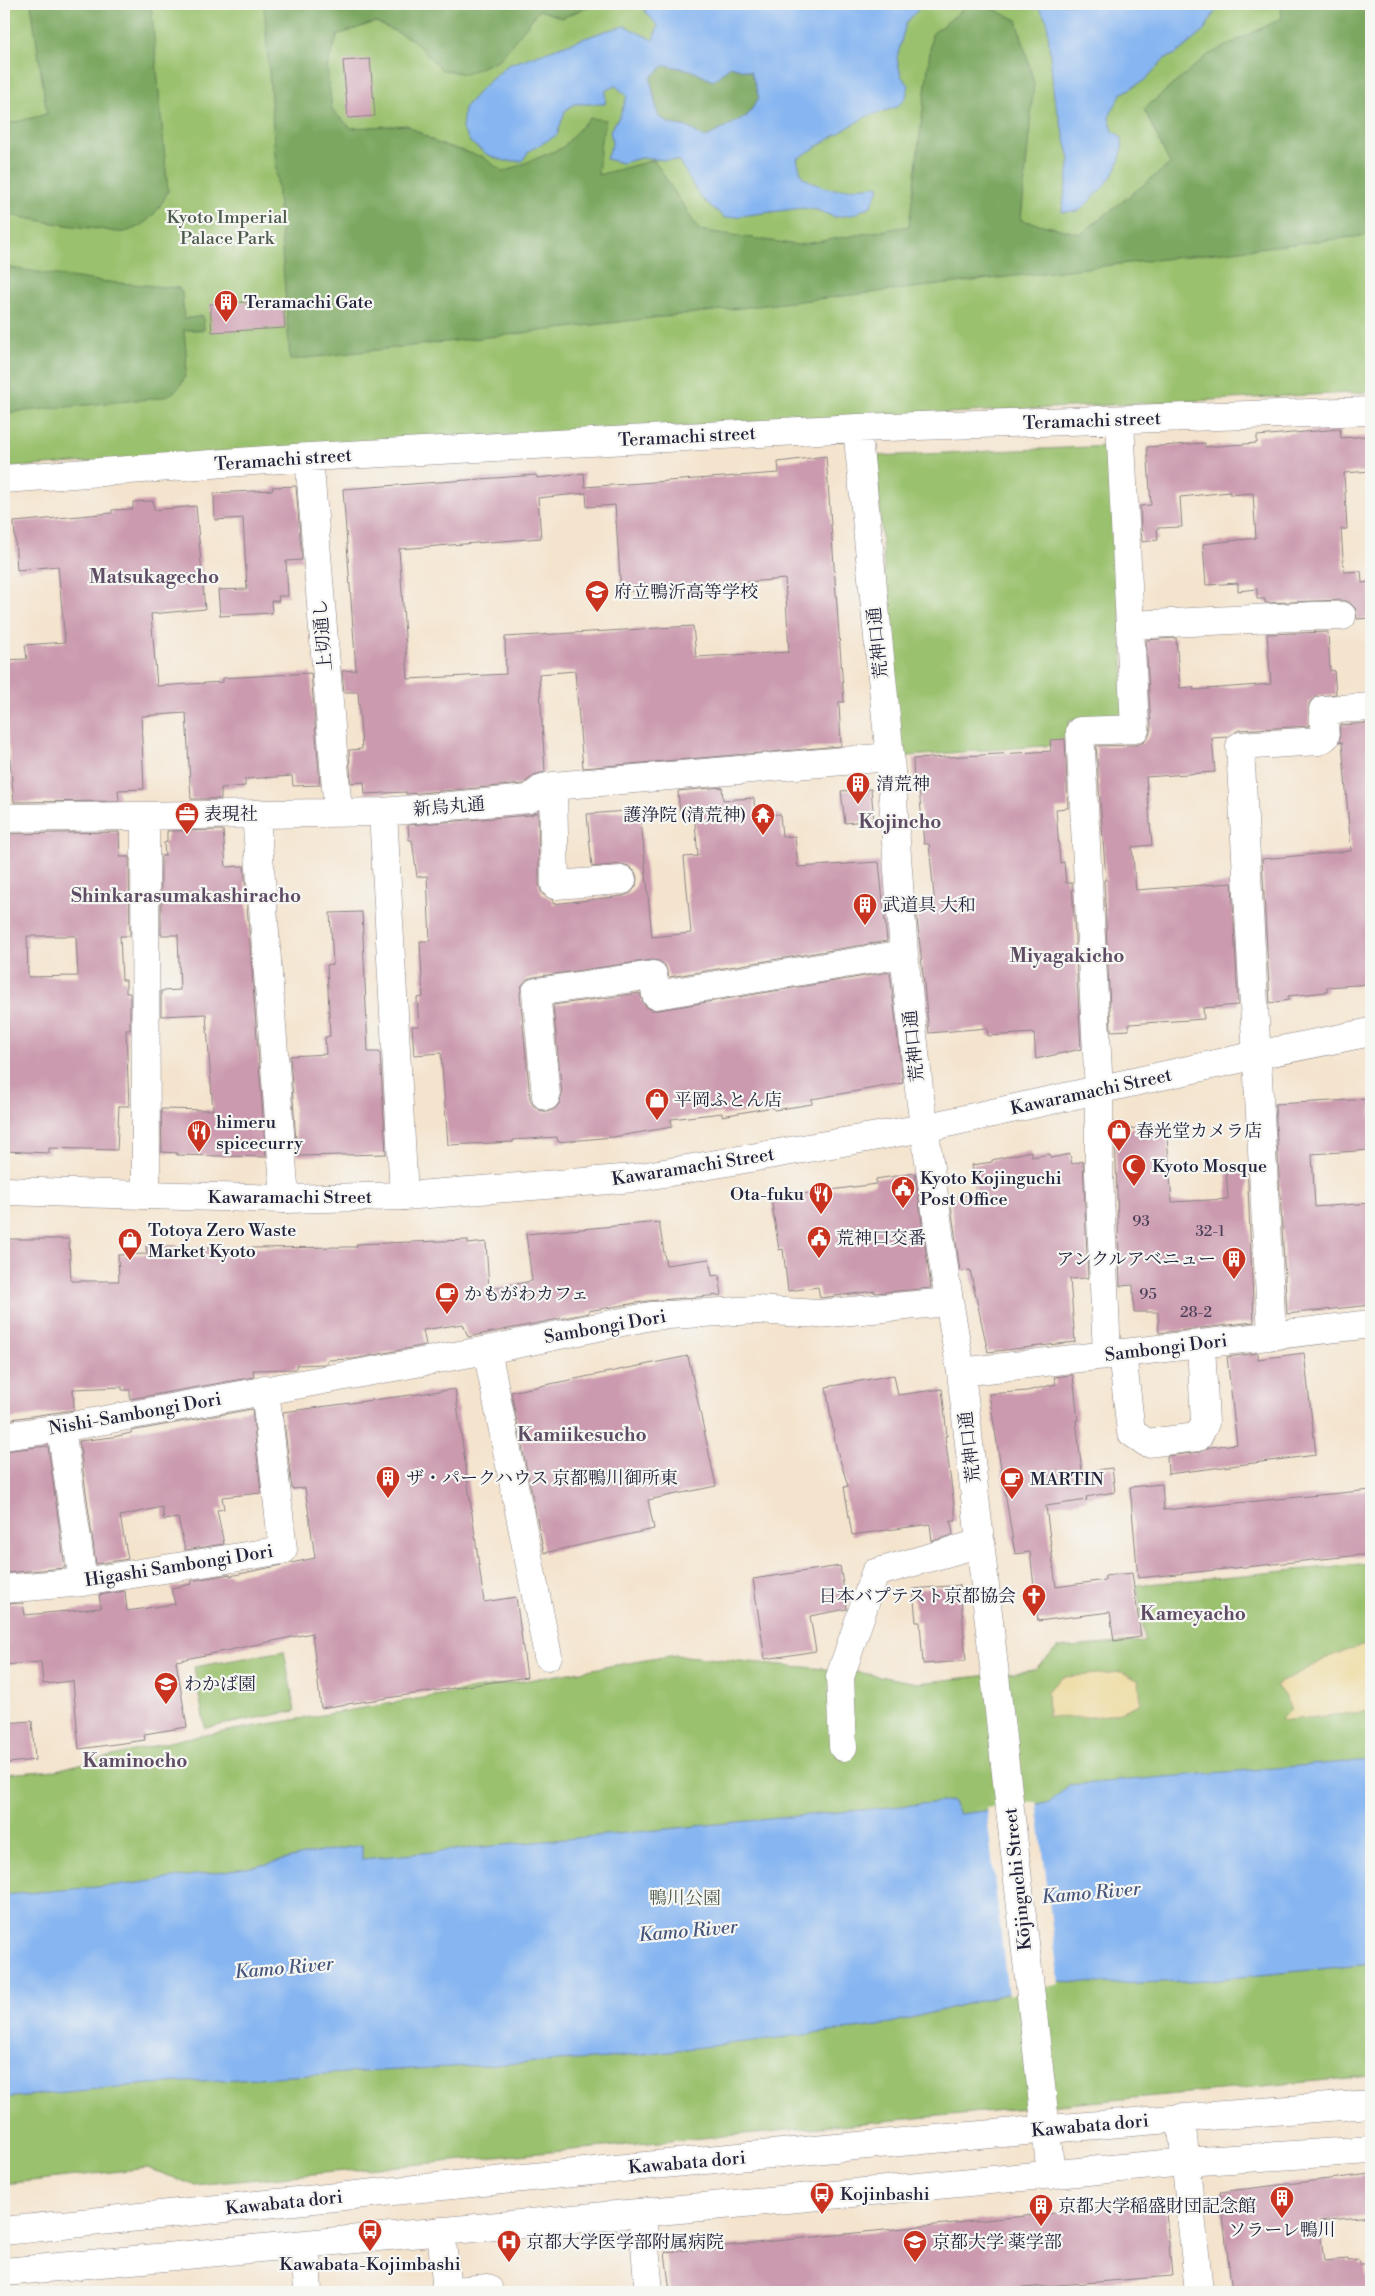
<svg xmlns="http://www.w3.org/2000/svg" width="1375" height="2296" font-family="'Libre Bodoni','Noto Serif JP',serif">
<rect width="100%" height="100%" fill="#f6f6f2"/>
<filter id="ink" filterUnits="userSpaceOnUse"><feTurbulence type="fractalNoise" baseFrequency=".02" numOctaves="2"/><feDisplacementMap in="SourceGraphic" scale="10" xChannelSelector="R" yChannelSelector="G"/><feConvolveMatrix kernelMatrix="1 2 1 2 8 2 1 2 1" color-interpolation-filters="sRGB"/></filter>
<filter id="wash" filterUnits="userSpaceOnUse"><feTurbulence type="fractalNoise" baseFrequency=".0096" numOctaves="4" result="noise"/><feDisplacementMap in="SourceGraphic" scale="20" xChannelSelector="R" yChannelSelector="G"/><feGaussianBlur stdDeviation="1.12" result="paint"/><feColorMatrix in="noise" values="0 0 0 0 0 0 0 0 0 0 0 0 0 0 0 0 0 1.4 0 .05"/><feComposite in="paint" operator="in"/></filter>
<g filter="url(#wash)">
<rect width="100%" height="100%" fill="#f4e4ce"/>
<path fill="#9ac16d" stroke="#5e7254" d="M4,4H1371V392L369,442L4,468Z
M1112,446L1126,718L1069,721V744L897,757L876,456Z
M1371,1563V2076L194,2185L147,2168L4,2184V1774L56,1770L181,1739L675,1655L857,1672L918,1683L1035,1670L1057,1648L1145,1641L1137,1585Z
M284,1651L295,1711L205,1728L194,1667Z"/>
<path fill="#7ba760" stroke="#4e644e" d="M31,4H151L168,191C159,211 147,226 125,232C118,233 106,230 99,229C67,226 35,220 4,214V125L47,114Z
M264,4H594L562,18L539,10L500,59L466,74L442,70L413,40L375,22L338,35L327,67L332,110L351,128L407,125L437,143L483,157L503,172L562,148L589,118L606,120L601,140L598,175L654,160L699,230L798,245L909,226L932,34L970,4H983L1017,20L1034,83L1021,220L1081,234L1170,164L1144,109L1208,55L1282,18L1281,4H1371V235L290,360Z
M665,65L691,70L713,81L730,65L751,72L759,98L747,116L705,138L687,127L670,124L658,116L650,78Z
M4,267L97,281L179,288L182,293L184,319L203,316L204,330H184C186,358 195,390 159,398L4,413Z"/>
<path fill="#eeda9e" stroke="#887e6c" d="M1371,1642V1711L1279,1721L1291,1709L1285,1697L1276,1685L1331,1656Z
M1122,1672L1139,1681L1141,1703C1109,1720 1083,1718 1048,1716L1047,1691L1063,1677Z"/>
<path fill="#86b5f1" stroke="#546c96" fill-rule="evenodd" d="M654,4H923L906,23L897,58L901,76L909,85L906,97L897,107L865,117L797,159L802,176C832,197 846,187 880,186L871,206L852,215L834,217L817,210L802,208L725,218L700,197L679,161L641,158L622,163L606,159L612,144L610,130L620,116L627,96L616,86L606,90L605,104H574L565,111L557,135L529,151L522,161H505L488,155L471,143L462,129L464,108L484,86L508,65L605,31L625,26L653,40L658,26L644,10ZM665,65L691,70L713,81L730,66L751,72L759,98L747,116L705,138L687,127L670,124L658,116L650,78Z
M1036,4H1219L1204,31L1176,54L1164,59L1145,80L1121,94L1109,117L1113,131L1122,138C1125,170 1100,191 1079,211L1062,212L1070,159L1054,97L1047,20Z
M1371,1760V1964L1209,1980L1117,1984L1057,1981L879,2026L610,2058L150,2084L4,2098V1895L131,1884L259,1866L308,1854L362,1845V1859L952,1801L959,1814L1049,1803L1069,1785Z"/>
<path fill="#f4e4ce" d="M1037,1802L1059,1984L1008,1996L986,1808Z"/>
<g id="blocks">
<path fill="#cb9aae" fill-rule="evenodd" d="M370,59L375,116L348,118L343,61Z
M283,300L285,328L212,332L210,304Z
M1340,429L1341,438L1371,436V471L1344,473L1347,529H1341L1344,572L1361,571L1362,583L1371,582V618L1357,619L1355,608L1349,602L1342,600L1265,603V599H1257V589L1238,591V583L1206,585L1203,544L1256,538L1253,493L1230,495V492L1180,497L1182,527L1157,528L1158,540L1142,542L1140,506L1151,505L1147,447L1205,443V447L1257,443V436Z
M826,456L844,702H839L841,746L583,768L575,671L539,674L545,772L534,775L523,784L406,794V792L365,794L364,782L351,783L349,750L362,749L358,692H344L342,671L356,670L343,489L536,475L537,478L584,473L585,487L779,473L778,462ZM586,493L587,507L615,505L621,592L785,579L789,652L696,657L693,626L505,637L506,674L408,679L399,549L541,538L538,498Z
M296,486L302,560L286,561L288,596H278L279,601H271L272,613L220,616L218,590L247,589L243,518L215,520L214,493L273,490L272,487Z
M153,501L154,510L196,506L205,609L151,614L157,686L223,682V678L311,673L320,785L293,786L292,776L245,779V786L221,788V799H191L186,713L141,716L144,789L118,790L119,801L14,802L4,697V660L27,659L25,645L65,642L58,566L17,570L14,522L112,513V510L133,509V502Z
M1328,632L1330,671L1334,670L1336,694L1315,697L1309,703V726L1239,730L1228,737L1212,738L1215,772L1146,777L1152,845L1132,847L1136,890L1232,883L1238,1005L1203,1008L1204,1019L1129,1024V1030L1111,1031L1104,880H1106L1096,746L1136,745L1144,742L1149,736L1151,728L1146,640L1176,638L1180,688L1193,687V690L1271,684L1267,634Z
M1371,723V984L1327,987V992L1288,996L1289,1000L1270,1003L1262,859L1351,851L1342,742L1339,743L1340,725Z
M1065,739L1068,808L1056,809L1060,863L1064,862L1066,883H1072L1081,1049L1036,1059L1034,1033L988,1036L987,1028L929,1033L916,908L935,906L929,844H924L919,788H914L913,759L1051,751L1050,740Z
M722,787L723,800L754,798L755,816L780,814L782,837L795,836L798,867L879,862L887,941L669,977L665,965L659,961L651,960L534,977L527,979L522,985L520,994L530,1098L533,1105L539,1110L547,1112L555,1109L560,1102L562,1094L553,1005L640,993L644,1005L651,1010H659L890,972L903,1083L812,1099V1104L774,1110L773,1107L722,1116V1113L671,1119L672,1127L613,1137L558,1142L557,1137L513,1140V1142L448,1145L441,1053L414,1055L412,1026H419L417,998L423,997L420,941H430L427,876L417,877L412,840H409L408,825L530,815L538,812L539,885L542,894L553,900V904L623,896L631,893L636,886L637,878L635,872L629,866L621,864L592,867L587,814L640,810L652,937L691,933L684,857L698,856L694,813L680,814L678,791Z
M871,789L874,820L845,823L841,791Z
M223,830L226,867L244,866L266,1157L177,1155V1153L162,1152L161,1109L213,1110L206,1014L161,1016V991L180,990L178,935H161V856H165L164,843L167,842V831Z
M119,832L120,857H129L130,936H120L122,980H126V993H130V1030H126L129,1106H119L117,1150L49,1148V1153L4,1151V1063H7L4,973H6L7,909L4,910L5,884L4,834ZM27,936H76L78,976L28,977Z
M362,912L368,1052H380L386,1154L297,1156L290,1056L326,1054L325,1037L330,1036L327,965L333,964L330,913Z
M1371,1099V1150L1312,1154L1315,1207L1371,1203V1305L1287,1314L1275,1104Z
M1166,1124L1172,1202L1228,1199L1226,1166L1247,1165L1254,1322L1159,1333L1158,1312H1134L1133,1285L1120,1286L1115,1131Z
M1031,1151L1032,1157L1050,1154L1051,1158L1070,1154L1072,1164L1083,1161L1088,1278L1070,1279L1075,1342L988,1352L970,1270L960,1271L950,1197L976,1195L972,1165L992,1162V1160Z
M915,1173L931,1288L875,1293V1291L820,1298L818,1287L788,1291L783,1249L779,1250L771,1198L876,1184V1179Z
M659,1222L666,1265L709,1259L712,1276L719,1275L722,1295L648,1301L588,1311L589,1313L468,1337L463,1324L423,1330L426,1345L353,1359L327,1360V1363L325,1364L296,1365V1369L253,1370L254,1377L130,1399V1390H122V1387L73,1389L74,1410L4,1420V1239H69L71,1281H119L118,1255L147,1254L146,1246H175V1248H251L343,1247H357V1244L468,1240V1244L486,1242L489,1289L532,1281L526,1234Z
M1258,1353V1359L1304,1353L1316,1455L1168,1474L1167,1456L1200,1452L1210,1447L1237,1444L1227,1357Z
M688,1356L716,1486L648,1500L654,1529L544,1553L511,1392Z
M894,1375L898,1395L942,1389L947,1436H945L956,1521H951L953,1535L932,1541L930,1524L852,1535L844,1487L848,1486L836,1447L826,1387Z
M1073,1375L1078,1420H1076L1082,1472L1112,1468L1115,1492L1086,1497L1087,1500L1046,1506L1056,1587L1105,1580V1576L1132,1573L1141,1637L1114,1641L1110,1612L1038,1621L1030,1552L1015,1554L989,1394L1027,1391L1056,1384L1054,1377Z
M455,1389L484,1602L516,1597L527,1677L321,1708L312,1633L176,1661L187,1727L144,1734L145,1740L79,1749L73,1681L43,1684L41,1662L4,1665V1604L23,1603L25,1615L101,1608L99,1595L125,1591L127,1611L175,1604L171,1588L192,1584L191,1581L230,1574V1576L315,1558L305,1488L292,1489L283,1412Z
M252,1409L261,1493L222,1497L224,1509L217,1510L224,1544L185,1550L178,1518L164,1520L162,1507L120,1516L128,1559L96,1564L79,1441L113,1437L131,1433V1431Z
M48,1446L65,1568L4,1573V1451Z
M1162,1484L1164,1510L1371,1490V1554L1138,1578L1130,1487Z
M840,1566L847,1609L810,1616L816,1651L765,1659L753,1579Z
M960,1585L966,1661L923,1664L920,1622H916L913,1589Z
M32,1721L35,1760L8,1763V1760H4V1723Z
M1371,2174V2216L1319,2221L1324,2261L1348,2259V2261L1359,2260L1360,2264H1365L1368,2292H1232L1220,2192Z
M1165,2202L1172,2276L973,2292H670L665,2252Z"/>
</g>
</g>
<g filter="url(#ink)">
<use href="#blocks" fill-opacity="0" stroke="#8b8384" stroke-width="1"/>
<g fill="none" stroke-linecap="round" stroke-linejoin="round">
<defs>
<path id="minor" d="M857,428L890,757L904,954L919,1089L945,1276L961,1372L1051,2175
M309,457L338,812
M4,479L309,457L857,428L1371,411
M1130,625L1313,616H1342
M553,786L555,885L622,880
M383,812L404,1196
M256,814L285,1199
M145,816L146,1195
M4,818L383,812L529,799L543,788L553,786L890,757
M546,1096L536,992L653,975L656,995L904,954
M1272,1335L1240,746L1319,741L1325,737L1323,710L1371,707
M487,1350L548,1656
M1122,1353L1131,1432L1147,1443L1198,1437L1205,1423L1201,1344
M1107,1355L1099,1173V1091L1080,731L1135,729L1120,421
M961,1372L1371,1324
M61,1428L83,1582
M4,1436L61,1428L487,1350L651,1316L756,1310L818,1314L949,1302
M4,1589L83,1582L283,1550L265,1389
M843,1747L840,1677L875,1573L981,1543
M1181,2118L1199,2292
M642,2213L649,2292
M4,2231C459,2184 915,2136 1371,2104
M441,2231L447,2292
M305,2244L308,2292
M4,2272L1185,2162L1371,2150
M443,2292L488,2288L489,2292"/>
<path id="major" d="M4,1191L285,1199L404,1196L635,1178L924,1128L1257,1055L1371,1032"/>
</defs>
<use href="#minor" stroke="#8b8384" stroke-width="29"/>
<use href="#major" stroke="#8b8384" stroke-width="29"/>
<use href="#minor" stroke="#fff" stroke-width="28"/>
<use href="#major" stroke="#fff" stroke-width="28"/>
</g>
</g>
<defs>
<symbol id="building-pin" viewBox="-11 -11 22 30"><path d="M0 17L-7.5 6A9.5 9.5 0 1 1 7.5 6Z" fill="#c8321e" stroke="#f6f6f2"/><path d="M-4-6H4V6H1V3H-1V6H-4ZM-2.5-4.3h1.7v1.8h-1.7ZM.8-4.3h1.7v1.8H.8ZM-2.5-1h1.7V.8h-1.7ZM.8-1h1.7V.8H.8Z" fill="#fff"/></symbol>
<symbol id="school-pin" viewBox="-11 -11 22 30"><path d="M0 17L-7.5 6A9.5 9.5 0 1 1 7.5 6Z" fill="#c8321e" stroke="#f6f6f2"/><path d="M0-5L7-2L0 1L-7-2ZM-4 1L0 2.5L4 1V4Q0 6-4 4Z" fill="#fff"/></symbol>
<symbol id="office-pin" viewBox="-11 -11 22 30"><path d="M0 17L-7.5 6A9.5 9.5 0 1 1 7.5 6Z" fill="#c8321e" stroke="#f6f6f2"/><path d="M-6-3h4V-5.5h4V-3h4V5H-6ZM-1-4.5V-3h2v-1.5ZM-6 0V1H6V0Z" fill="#fff"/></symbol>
<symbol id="temple-pin" viewBox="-11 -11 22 30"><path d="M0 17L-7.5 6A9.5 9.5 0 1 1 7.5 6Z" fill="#c8321e" stroke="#f6f6f2"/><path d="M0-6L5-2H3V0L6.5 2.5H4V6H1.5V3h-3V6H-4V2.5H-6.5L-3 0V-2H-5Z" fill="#fff"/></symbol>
<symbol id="shop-pin" viewBox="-11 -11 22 30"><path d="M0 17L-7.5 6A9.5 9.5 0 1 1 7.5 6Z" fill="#c8321e" stroke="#f6f6f2"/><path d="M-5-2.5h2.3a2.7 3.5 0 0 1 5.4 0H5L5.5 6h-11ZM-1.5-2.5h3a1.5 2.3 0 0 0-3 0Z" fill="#fff"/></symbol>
<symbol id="restaurant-pin" viewBox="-11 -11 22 30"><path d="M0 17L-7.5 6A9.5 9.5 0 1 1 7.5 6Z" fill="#c8321e" stroke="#f6f6f2"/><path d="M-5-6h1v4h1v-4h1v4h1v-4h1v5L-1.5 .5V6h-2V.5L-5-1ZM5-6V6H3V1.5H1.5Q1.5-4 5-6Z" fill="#fff"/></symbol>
<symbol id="mosque-pin" viewBox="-11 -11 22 30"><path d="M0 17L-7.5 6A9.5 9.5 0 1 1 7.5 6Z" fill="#c8321e" stroke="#f6f6f2"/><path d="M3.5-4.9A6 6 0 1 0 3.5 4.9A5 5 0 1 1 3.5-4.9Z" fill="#fff"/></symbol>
<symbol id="civic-pin" viewBox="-11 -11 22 30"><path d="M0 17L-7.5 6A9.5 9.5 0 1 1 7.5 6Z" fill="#c8321e" stroke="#f6f6f2"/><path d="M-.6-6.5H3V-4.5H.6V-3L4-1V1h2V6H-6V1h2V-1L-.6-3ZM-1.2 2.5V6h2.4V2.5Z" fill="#fff"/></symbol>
<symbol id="cafe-pin" viewBox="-11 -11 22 30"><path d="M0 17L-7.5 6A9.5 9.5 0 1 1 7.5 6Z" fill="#c8321e" stroke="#f6f6f2"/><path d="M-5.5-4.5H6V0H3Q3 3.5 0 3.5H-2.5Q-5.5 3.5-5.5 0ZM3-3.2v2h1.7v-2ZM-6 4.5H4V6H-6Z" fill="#fff"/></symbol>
<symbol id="church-pin" viewBox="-11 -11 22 30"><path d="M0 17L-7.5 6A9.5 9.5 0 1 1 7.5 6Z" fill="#c8321e" stroke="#f6f6f2"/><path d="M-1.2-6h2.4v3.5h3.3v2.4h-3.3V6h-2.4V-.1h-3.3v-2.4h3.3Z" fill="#fff"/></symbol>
<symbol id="bus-pin" viewBox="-11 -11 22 30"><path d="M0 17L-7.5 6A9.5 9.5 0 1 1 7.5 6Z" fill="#c8321e" stroke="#f6f6f2"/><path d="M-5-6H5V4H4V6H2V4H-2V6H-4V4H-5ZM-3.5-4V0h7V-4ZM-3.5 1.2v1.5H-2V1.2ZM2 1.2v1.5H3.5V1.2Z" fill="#fff"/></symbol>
<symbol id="hospital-pin" viewBox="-11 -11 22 30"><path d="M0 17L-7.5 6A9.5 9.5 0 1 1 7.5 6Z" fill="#c8321e" stroke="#f6f6f2"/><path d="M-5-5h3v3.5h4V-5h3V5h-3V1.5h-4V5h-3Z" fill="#fff"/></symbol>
<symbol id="university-pin" viewBox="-11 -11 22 30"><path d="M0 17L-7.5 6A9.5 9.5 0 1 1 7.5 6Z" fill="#c8321e" stroke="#f6f6f2"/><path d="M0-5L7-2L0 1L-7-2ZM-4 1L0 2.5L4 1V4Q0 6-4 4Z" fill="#fff"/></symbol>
</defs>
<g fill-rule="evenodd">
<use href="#building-pin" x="212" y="288" width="28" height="38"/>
<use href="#school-pin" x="583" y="578" width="28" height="38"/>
<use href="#building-pin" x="844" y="770" width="28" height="38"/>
<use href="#office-pin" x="173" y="800" width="28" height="38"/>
<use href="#temple-pin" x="749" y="801" width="28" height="38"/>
<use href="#building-pin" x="851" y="891" width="28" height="38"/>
<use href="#shop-pin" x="643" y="1086" width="28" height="38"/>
<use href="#shop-pin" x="1105" y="1117" width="28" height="38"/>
<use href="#restaurant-pin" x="185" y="1118" width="28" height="38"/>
<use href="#mosque-pin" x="1120" y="1152" width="28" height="38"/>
<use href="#civic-pin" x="889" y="1174" width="28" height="38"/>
<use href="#restaurant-pin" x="807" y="1180" width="28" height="38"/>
<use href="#civic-pin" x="805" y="1224" width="28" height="38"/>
<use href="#shop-pin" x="116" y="1226" width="28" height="38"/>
<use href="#building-pin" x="1220" y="1245" width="28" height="38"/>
<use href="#cafe-pin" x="433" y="1280" width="28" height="38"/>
<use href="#building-pin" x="374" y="1464" width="28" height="38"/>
<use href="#cafe-pin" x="998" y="1465" width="28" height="38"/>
<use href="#church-pin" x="1020" y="1582" width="28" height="38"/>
<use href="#school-pin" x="152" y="1670" width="28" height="38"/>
<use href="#bus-pin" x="808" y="2180" width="28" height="38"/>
<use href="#building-pin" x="1268" y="2184" width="28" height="38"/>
<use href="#building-pin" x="1027" y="2192" width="28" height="38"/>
<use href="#bus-pin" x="356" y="2217" width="28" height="38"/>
<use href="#hospital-pin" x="495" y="2228" width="28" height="38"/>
<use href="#university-pin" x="901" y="2228" width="28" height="38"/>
</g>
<g text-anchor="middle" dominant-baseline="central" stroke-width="4.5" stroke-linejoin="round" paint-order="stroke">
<g font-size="15" fill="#4c4058">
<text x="1141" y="1221">93</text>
<text x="1210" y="1231">32-1</text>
<text x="1148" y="1294">95</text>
<text x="1196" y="1312">28-2</text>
</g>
<g font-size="18" fill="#4c5a4c" stroke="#f6f6f2">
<text x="227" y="217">Kyoto Imperial<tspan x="227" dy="21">Palace Park</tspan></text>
<text x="685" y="1898">鴨川公園</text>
</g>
<g font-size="18" fill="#22223b" stroke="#f6f6f2" text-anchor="start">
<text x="244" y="302">Teramachi Gate</text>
<text x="614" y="592">府立鴨沂高等学校</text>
<text x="876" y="784">清荒神</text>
<text x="204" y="814">表現社</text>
<text x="746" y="815" text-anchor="end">護浄院 (清荒神)</text>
<text x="882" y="905">武道具 大和</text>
<text x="674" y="1100">平岡ふとん店</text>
<text x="216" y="1122">himeru<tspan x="216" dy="21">spicecurry</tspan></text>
<text x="1136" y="1131">春光堂カメラ店</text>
<text x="1152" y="1166">Kyoto Mosque</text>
<text x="920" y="1178">Kyoto Kojinguchi<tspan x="920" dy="21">Post Office</tspan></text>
<text x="804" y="1194" text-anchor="end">Ota-fuku</text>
<text x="148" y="1230">Totoya Zero Waste<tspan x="148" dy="21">Market Kyoto</tspan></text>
<text x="836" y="1238">荒神口交番</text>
<text x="1216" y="1259" text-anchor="end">アンクルアベニュー</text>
<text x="464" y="1294">かもがわカフェ</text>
<text x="406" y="1478">ザ・パークハウス 京都鴨川御所東</text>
<text x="1030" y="1479">MARTIN</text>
<text x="1016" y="1596" text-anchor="end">日本バプテスト京都協会</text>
<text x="184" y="1684">わかば園</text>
<text x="840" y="2194">Kojinbashi</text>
<text x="1058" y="2206">京都大学稲盛財団記念館</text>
<text x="1282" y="2230" text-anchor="middle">ソラーレ鴨川</text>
<text x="526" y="2242">京都大学医学部附属病院</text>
<text x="932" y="2242">京都大学 薬学部</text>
<text x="370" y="2264" text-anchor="middle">Kawabata-Kojimbashi</text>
</g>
<g font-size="18" fill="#22223b" stroke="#f6f6f2">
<text transform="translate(1092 421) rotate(-2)">Teramachi street</text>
<text transform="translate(687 437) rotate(-3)">Teramachi street</text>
<text transform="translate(283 460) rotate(-4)">Teramachi street</text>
<text transform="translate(323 635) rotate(-95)">上切通し</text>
<text transform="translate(878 643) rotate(-96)">荒神口通</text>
<text transform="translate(449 807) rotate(-5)">新烏丸通</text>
<text transform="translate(914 1046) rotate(-96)">荒神口通</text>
<text transform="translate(1091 1092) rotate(-12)">Kawaramachi Street</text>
<text transform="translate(693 1167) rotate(-9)">Kawaramachi Street</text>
<text x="290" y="1197">Kawaramachi Street</text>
<text transform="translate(605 1327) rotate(-10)">Sambongi Dori</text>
<text transform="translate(1166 1348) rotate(-7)">Sambongi Dori</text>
<text transform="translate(135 1414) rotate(-10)">Nishi-Sambongi Dori</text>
<text transform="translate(970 1447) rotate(-97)">荒神口通</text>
<text transform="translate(179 1566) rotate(-9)">Higashi Sambongi Dori</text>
<text transform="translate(1018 1879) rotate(-96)">Kōjinguchi Street</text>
<text transform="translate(1090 2126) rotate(-5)">Kawabata dori</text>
<text transform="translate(687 2163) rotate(-5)">Kawabata dori</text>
<text transform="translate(284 2203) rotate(-6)">Kawabata dori</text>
</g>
<g font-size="19" font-weight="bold" fill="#5d4c63" stroke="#f6f6f2">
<text x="154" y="577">Matsukagecho</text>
<text x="900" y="822">Kojincho</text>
<text x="186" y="896">Shinkarasumakashiracho</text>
<text x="1067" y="956">Miyagakicho</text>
<text x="582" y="1435">Kamiikesucho</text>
<text x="1193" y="1614">Kameyacho</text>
<text x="135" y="1761">Kaminocho</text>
</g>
<g font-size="19" font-style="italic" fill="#45557b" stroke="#f6f6f2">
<text transform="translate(1091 1893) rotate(-5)">Kamo River</text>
<text transform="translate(688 1931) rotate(-5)">Kamo River</text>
<text transform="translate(284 1968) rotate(-5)">Kamo River</text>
</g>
</g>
<rect width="1375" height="2296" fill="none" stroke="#f6f6f2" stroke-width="20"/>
</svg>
